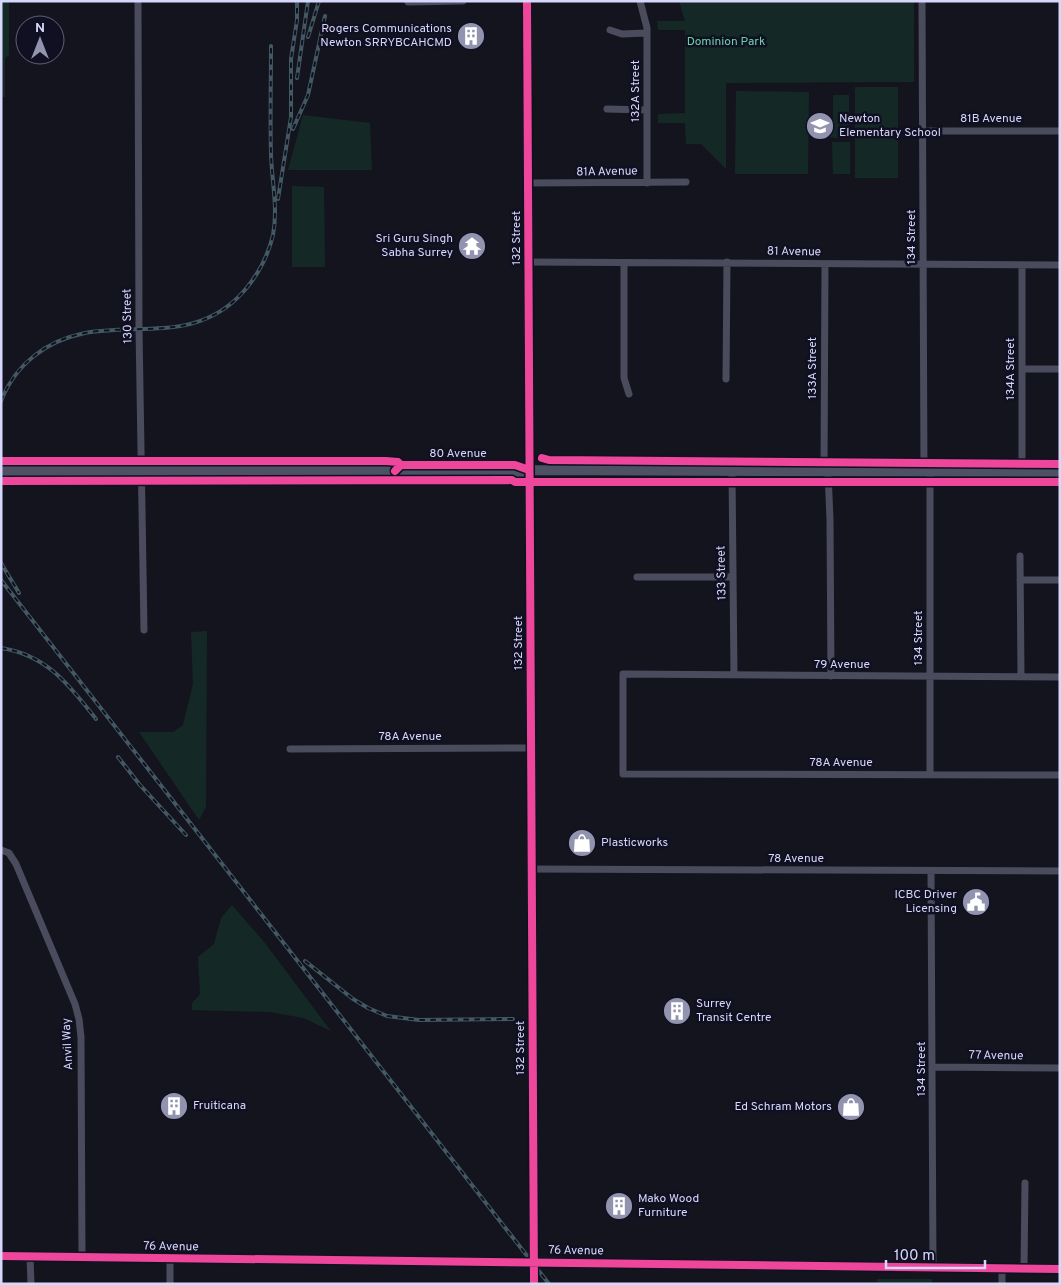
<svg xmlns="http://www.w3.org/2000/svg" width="1061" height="1285" font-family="Overpass,sans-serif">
<rect width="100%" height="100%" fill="#14141e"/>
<path fill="#142926" d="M1,1H9V55L5,58V97H1Z
M679,1H914V82L726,83V169L701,144H686L685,123H658V114L685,113V30H658L657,21H685Z
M855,87H898V178H855Z
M736,91L809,92L808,174H735Z
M833,95H849V139L825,137V119H833Z
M303,115L370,123L372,170H288Z
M832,142H850V174H833Z
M292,186L324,187L325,267H292Z
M207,631L206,807L199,820L139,732H173L183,725L193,684L191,632Z
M232,905L265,943L331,1031L303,1018L270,1012L192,1010V1003L200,994L198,957L214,944L221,918Z
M877,1279H932V1284H877Z"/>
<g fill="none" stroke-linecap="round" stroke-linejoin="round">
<path stroke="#4a4c5d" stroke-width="7" d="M138,1L139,329L144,630
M640,1L647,28V183
M922,1L924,472
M408,2L463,1
M610,30L622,34L647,33
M607,109L647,110
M923,131H1060
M528,183L686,182
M528,262L1060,265
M624,263V378L629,394
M1022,265V472
M1022,369H1060
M726,379L727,262
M732,471L734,675
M824,471L825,264
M828,472L830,520L831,676
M930,472V774
M1020,556L1021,677
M637,577H733
M1020,580H1060
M1060,677L623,674V774L1060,775
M290,749L531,748
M1,850L9,853L16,864L75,1004L79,1019L81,1037L82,1257
M531,869L1060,871
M931,871L933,1267
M933,1067L1060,1068
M30,1256L31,1284
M170,1258V1284
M1002,1268V1284
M1024,1269L1025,1183"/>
<path stroke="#4e5064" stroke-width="10" d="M527,1L534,1284
M1,468L4,471H27L31,476L215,474L218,471H395L401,475L515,474L529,470L1060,472
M27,471L33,467L212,466L218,471
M395,471L401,465H515L529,470
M1,1256L1060,1269"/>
<defs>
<path id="rail" d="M308,37L319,1
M297,78L308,1
M293,129L308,95L325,16
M278,199L291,117V59L297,20V1
M1,401C8,383 19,368 34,356C101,302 183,360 244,291C258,275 268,256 273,235C278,209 272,182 271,155C270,119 271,82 271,46
M1,563L19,593
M1,580L549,1284
M1,648C47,655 69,685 96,719
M118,757L140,785L186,835
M305,961L353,999L368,1008L387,1016L419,1020L513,1019"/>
</defs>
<use href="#rail" stroke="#425962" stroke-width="4"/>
<use href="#rail" stroke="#111022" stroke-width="2" stroke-dasharray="5.5" stroke-linecap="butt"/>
<defs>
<path id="cycleway" d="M527,1L534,1284
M542,458L549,460L1060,464
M1,461H386L398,462L401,465
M395,471L401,465H515L529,470
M1,481L512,480L515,482H1060
M1,1256L1060,1269"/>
</defs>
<use href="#cycleway" stroke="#111022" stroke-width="11"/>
<use href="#cycleway" stroke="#ed469a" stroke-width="8"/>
</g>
<defs>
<symbol id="building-disc" viewBox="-11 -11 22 22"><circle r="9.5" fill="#9293ae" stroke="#111022"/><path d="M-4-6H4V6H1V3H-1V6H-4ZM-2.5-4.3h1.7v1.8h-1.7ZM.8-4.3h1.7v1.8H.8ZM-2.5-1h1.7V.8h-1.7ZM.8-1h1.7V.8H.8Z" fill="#fff"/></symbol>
<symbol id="school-disc" viewBox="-11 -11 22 22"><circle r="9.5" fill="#9293ae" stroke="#111022"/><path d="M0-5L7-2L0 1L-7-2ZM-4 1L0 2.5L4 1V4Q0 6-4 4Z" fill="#fff"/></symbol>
<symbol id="temple-disc" viewBox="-11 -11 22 22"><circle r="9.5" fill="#9293ae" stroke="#111022"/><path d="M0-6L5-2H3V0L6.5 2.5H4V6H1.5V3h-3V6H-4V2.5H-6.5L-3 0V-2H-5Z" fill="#fff"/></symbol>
<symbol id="shop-disc" viewBox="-11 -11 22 22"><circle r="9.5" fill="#9293ae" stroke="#111022"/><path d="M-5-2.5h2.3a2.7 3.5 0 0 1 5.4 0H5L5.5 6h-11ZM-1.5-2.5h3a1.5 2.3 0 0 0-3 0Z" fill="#fff"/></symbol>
<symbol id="civic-disc" viewBox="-11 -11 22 22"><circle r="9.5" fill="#9293ae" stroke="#111022"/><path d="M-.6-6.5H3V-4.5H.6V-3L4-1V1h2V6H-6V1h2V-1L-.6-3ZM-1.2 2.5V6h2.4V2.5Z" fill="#fff"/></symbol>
</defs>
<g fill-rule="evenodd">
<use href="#building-disc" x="455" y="20" width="32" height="32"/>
<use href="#school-disc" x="804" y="110" width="32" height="32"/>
<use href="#temple-disc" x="456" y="230" width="32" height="32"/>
<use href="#shop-disc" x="566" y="827" width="32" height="32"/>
<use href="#civic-disc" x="960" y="886" width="32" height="32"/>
<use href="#building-disc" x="661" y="995" width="32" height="32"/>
<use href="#building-disc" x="158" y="1090" width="32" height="32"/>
<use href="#shop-disc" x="835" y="1091" width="32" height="32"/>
<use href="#building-disc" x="603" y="1190" width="32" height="32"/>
</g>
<g text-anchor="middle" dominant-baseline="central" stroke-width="5" stroke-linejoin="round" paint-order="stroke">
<g font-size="12" fill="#d6d8fb" stroke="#111022" text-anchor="start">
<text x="452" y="29" text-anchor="end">Rogers Communications<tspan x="452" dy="14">Newton SRRYBCAHCMD</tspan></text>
<text x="839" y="119">Newton<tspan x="839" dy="14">Elementary School</tspan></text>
<text x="453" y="239" text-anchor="end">Sri Guru Singh<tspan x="453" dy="14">Sabha Surrey</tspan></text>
<text x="601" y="843">Plasticworks</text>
<text x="957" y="895" text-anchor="end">ICBC Driver<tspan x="957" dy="14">Licensing</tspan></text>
<text x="696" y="1004">Surrey<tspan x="696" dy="14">Transit Centre</tspan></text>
<text x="193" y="1106">Fruiticana</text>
<text x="832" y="1107" text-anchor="end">Ed Schram Motors</text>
<text x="638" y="1199">Mako Wood<tspan x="638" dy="14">Furniture</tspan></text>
</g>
<g font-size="12" fill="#69d3a7" stroke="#111022">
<text x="726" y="42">Dominion Park</text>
</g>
<g font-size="12" fill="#d6d8fb" stroke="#111022">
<text transform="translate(636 91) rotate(-90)">132A Street</text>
<text x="991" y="119">81B Avenue</text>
<text transform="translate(607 172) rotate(-1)">81A Avenue</text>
<text transform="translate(912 237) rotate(-90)">134 Street</text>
<text transform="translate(517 238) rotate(-90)">132 Street</text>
<text transform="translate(794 252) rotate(1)">81 Avenue</text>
<text transform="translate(128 316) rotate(-91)">130 Street</text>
<text transform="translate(813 368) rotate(-90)">133A Street</text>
<text transform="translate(1011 369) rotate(-90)">134A Street</text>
<text x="458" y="454">80 Avenue</text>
<text transform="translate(722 573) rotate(-91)">133 Street</text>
<text transform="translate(919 638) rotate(-90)">134 Street</text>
<text transform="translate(519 643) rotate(-90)">132 Street</text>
<text x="842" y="665">79 Avenue</text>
<text x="410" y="737">78A Avenue</text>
<text x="841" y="763">78A Avenue</text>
<text x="796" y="859">78 Avenue</text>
<text transform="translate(68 1044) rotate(-93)">Anvil Way</text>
<text transform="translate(521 1048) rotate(-90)">132 Street</text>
<text transform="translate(996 1056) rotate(1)">77 Avenue</text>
<text transform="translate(922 1069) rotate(-90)">134 Street</text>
<text transform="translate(171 1247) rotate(1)">76 Avenue</text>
<text transform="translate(576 1251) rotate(1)">76 Avenue</text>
</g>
</g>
<rect width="1061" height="1285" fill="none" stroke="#d6d8fb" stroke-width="5"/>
<g transform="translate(40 40)"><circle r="24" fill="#111022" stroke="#606079"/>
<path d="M0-4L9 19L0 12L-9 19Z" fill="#9293ae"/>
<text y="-8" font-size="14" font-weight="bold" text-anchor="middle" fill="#d6d8fb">N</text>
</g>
<path d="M886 1260v8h99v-8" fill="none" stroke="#d6d8fb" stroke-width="2.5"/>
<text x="894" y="1260" font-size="15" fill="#d6d8fb" stroke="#111022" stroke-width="4" paint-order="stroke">100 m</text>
</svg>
